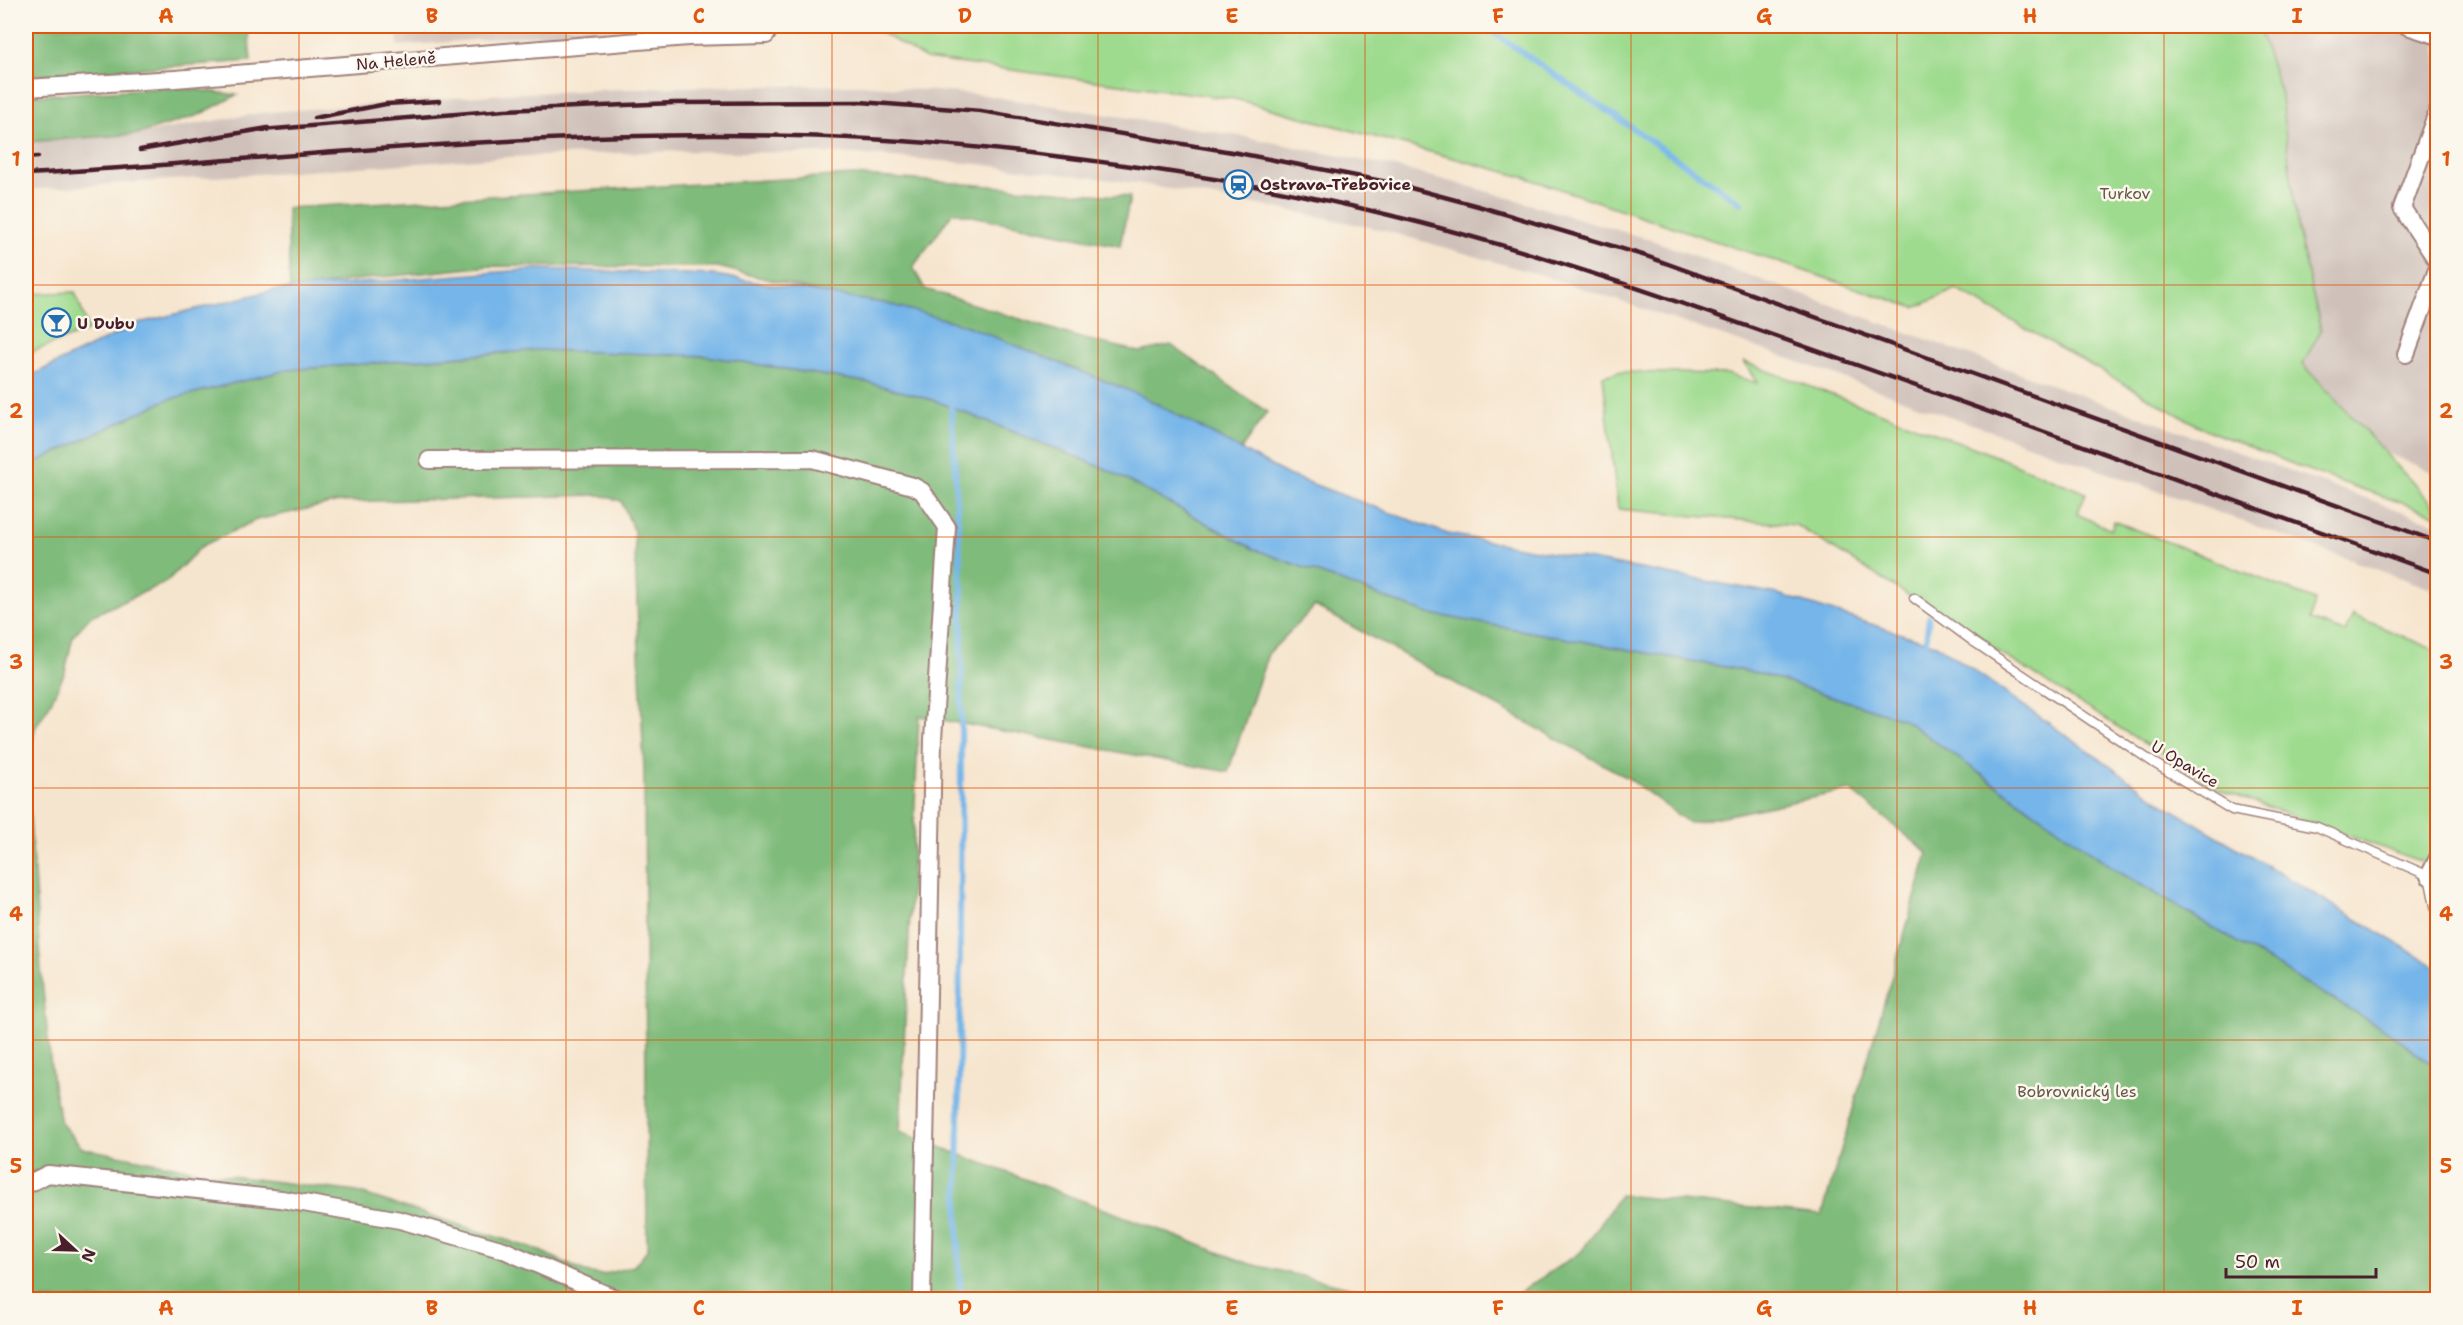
<svg xmlns="http://www.w3.org/2000/svg" width="2463" height="1325" font-family="'Shantell Sans',sans-serif">
<rect width="100%" height="100%" fill="#fbf7ec"/>
<filter id="ink" filterUnits="userSpaceOnUse"><feTurbulence type="fractalNoise" baseFrequency=".0167" numOctaves="2"/><feDisplacementMap in="SourceGraphic" scale="12" xChannelSelector="R" yChannelSelector="G"/><feConvolveMatrix kernelMatrix="1 2 1 2 8 2 1 2 1" color-interpolation-filters="sRGB"/></filter>
<filter id="wash" filterUnits="userSpaceOnUse"><feTurbulence type="fractalNoise" baseFrequency=".008" numOctaves="4" result="noise"/><feDisplacementMap in="SourceGraphic" scale="24" xChannelSelector="R" yChannelSelector="G"/><feGaussianBlur stdDeviation="1.35" result="paint"/><feColorMatrix in="noise" values="0 0 0 0 0 0 0 0 0 0 0 0 0 0 0 0 0 1.4 0 .05"/><feComposite in="paint" operator="in"/></filter>
<g filter="url(#wash)">
<rect width="100%" height="100%" fill="#f6e5ce"/>
<path fill="#cfc1ba" d="M397,26H647L398,46Z
M2258,26H2437V474L2384,452L2302,364L2321,330L2298,231Z
M861,85L983,95L1241,136L1315,151L1395,167L1482,190L1651,240L2437,524V591L1779,355L1548,277L1386,231L1303,213L1137,183L978,164L857,154L678,151L509,157L26,190V142L138,134L260,113L504,94L674,87Z"/>
<path fill="#9fdb8f" stroke="#747d5d" stroke-width="1.5" d="M870,26H2258L2280,91L2298,231L2321,330L2303,364L2437,509V515L2318,474L2202,428L1956,289L1915,308L1527,178L1235,99L926,59Z
M75,292L89,330L26,354V294Z
M1744,362L1978,449L2086,493L2077,514L2111,530L2114,521L2315,600L2310,620L2345,632L2353,615L2437,651L2438,843L2428,864L2217,789L1796,525L1618,509L1603,376L1618,372L1727,374L1757,383Z"/>
<path fill="#7fbb7a" stroke="#646d52" stroke-width="1.5" fill-rule="evenodd" d="M26,26H248L251,61L26,76Z
M177,87L237,95L199,115L138,134L26,142V96Z
M853,175L1130,197L1120,246L953,212L913,267L925,289L1080,338L1140,352L1171,345L1267,412L1235,458L957,327L718,267L490,266L345,281L290,293L287,208Z
M538,350L706,356L871,383L936,401L1106,469L1254,549L1426,613L1758,673L1903,719L2121,873L2390,1033L2437,1068V1299H1509L1581,1252L1620,1195L1822,1215L1928,853L1850,790L1689,823L1628,778L1315,606L1268,654L1228,772L919,716L900,1132L1250,1264L1401,1299L26,1300V467L166,400L287,370ZM600,495L621,501L634,531L644,769L647,1250L634,1266L602,1275L585,1272L540,1251L357,1192L215,1174L82,1148L61,1123L53,1085L41,971L29,805V758L35,728L50,704L65,672L73,636L91,616L166,582L202,546L256,520L339,502Z"/>
<path fill="#75b5e9" stroke="#606a8a" stroke-width="1.5" d="M537,269L714,275L888,304L962,324L1140,395L1288,475L1448,534L1778,594L1939,646L2165,805L2437,967V1068L2390,1033L2121,873L1903,719L1758,673L1426,613L1254,549L1106,469L936,401L871,383L706,356L538,350L287,370L166,400L26,467V378L139,323L274,290Z"/>
<g fill="none" stroke-linecap="round" stroke-linejoin="round">
<path stroke="#75b5e9" stroke-width="6" d="M1484,26L1741,203
M951,401L962,592L958,1249L961,1300
M1925,649L1929,617"/>
</g>
</g>
<g filter="url(#ink)">
<g fill="none" stroke-linecap="round" stroke-linejoin="round">
<defs>
<path id="service" d="M1914,598L1974,642L2154,763L2232,810L2317,827L2429,876L2438,921"/>
<path id="minor" d="M2407,26L2438,36
M26,88L175,79L688,37L766,35L771,26
M2438,110L2402,208L2438,262
M2406,354L2438,267
M429,460L812,459L913,486L922,491L947,527L933,739L922,1300
M2429,876L2438,858
M26,1185L48,1174L281,1199L400,1220L504,1250L619,1300"/>
</defs>
<use href="#service" stroke="#a0827c" stroke-width="11"/>
<use href="#minor" stroke="#a0827c" stroke-width="20"/>
<use href="#service" stroke="#fff" stroke-width="8"/>
<use href="#minor" stroke="#fff" stroke-width="16"/>
<path stroke="#4a1f2b" stroke-width="4.5" d="M314,118L386,104L439,101
M262,130L505,110L674,103L860,102L981,111L1238,153L1392,183L1478,206L1646,256L2438,542
M140,150L268,128
M26,158L38,157
M26,174C344,155 664,114 983,148C1119,162 1256,182 1389,215C1546,253 1699,309 1851,363C2047,432 2242,503 2438,574"/>
</g>
</g>
<path fill="none" stroke="#e0560e" stroke-width="1.5" stroke-opacity="0.55" d="M299,26V1300M566,26V1300M832,26V1300M1098,26V1300M1365,26V1300M1631,26V1300M1897,26V1300M2164,26V1300M26,285H2438M26,537H2438M26,788H2438M26,1040H2438"/>
<defs>
<symbol id="station-ring" viewBox="-11 -11 22 22"><circle r="9.5" fill="#fbf7ec" stroke="#1f6fb2" stroke-width="1.5"/><path d="M-3-6H3Q5-6 5-4V2Q5 4 3 4L4.5 6H3L1.5 4h-3L-3 6H-4.5L-3 4Q-5 4-5 2V-4Q-5-6-3-6ZM-3.5-4v3h7v-3ZM-3.5 1v1.5H-2V1ZM2 1v1.5H3.5V1Z" fill="#1f6fb2"/></symbol>
<symbol id="bar-ring" viewBox="-11 -11 22 22"><circle r="9.5" fill="#fbf7ec" stroke="#1f6fb2" stroke-width="1.5"/><path d="M-6-5H6L.8 .8V4.5H3.5V6h-7V4.5H-.8V.8Z" fill="#1f6fb2"/></symbol>
</defs>
<g fill-rule="evenodd">
<use href="#station-ring" x="1222" y="168" width="33" height="33"/>
<use href="#bar-ring" x="40" y="306" width="33" height="33"/>
</g>
<g text-anchor="middle" dominant-baseline="central" stroke-width="5" stroke-linejoin="round" paint-order="stroke">
<g font-size="16" fill="#4a1f2b" stroke="#fbf7ec">
<text transform="translate(396 61) rotate(-5)">Na Heleně</text>
<text transform="translate(2185 764) rotate(31)">U Opavice</text>
</g>
<g font-size="16" font-weight="bold" fill="#4a1f2b" stroke="#fbf7ec" text-anchor="start">
<text x="1260" y="184">Ostrava-Třebovice</text>
<text x="77" y="323">U Dubu</text>
</g>
<g font-size="16" fill="#645749" stroke="#fbf7ec">
<text x="2125" y="193">Turkov</text>
<text x="2077" y="1091">Bobrovnický les</text>
</g>
</g>
<rect width="2463" height="1325" fill="none" stroke="#fbf7ec" stroke-width="66"/>
<g transform="translate(75 1250) rotate(112)" stroke="#fbf7ec" stroke-width="4.5" paint-order="stroke">
<path d="M0-4.5L10 22L0 15L-10 22Z" fill="#4a1f2b"/>
<text y="-9" font-size="16" font-weight="bold" text-anchor="middle" fill="#4a1f2b">N</text>
</g>
<path d="M2226 1268v9h150v-9" fill="none" stroke="#4a1f2b" stroke-width="3"/>
<text x="2235" y="1268" font-size="18" fill="#4a1f2b" stroke="#fbf7ec" stroke-width="4.5" paint-order="stroke">50 m</text>
<rect x="33" y="33" width="2397" height="1259" fill="none" stroke="#e0560e" stroke-width="2"/>
<g font-size="20" text-anchor="middle" font-weight="bold" fill="#e0560e">
<text x="166" y="23">A</text>
<text x="432" y="23">B</text>
<text x="699" y="23">C</text>
<text x="965" y="23">D</text>
<text x="1232" y="23">E</text>
<text x="1498" y="23">F</text>
<text x="1764" y="23">G</text>
<text x="2030" y="23">H</text>
<text x="2297" y="23">I</text>
<text x="16" y="166">1</text>
<text x="2446" y="166">1</text>
<text x="16" y="418">2</text>
<text x="2446" y="418">2</text>
<text x="16" y="669">3</text>
<text x="2446" y="669">3</text>
<text x="16" y="921">4</text>
<text x="2446" y="921">4</text>
<text x="16" y="1173">5</text>
<text x="2446" y="1173">5</text>
<text x="166" y="1315">A</text>
<text x="432" y="1315">B</text>
<text x="699" y="1315">C</text>
<text x="965" y="1315">D</text>
<text x="1232" y="1315">E</text>
<text x="1498" y="1315">F</text>
<text x="1764" y="1315">G</text>
<text x="2030" y="1315">H</text>
<text x="2297" y="1315">I</text>
</g>
</svg>
